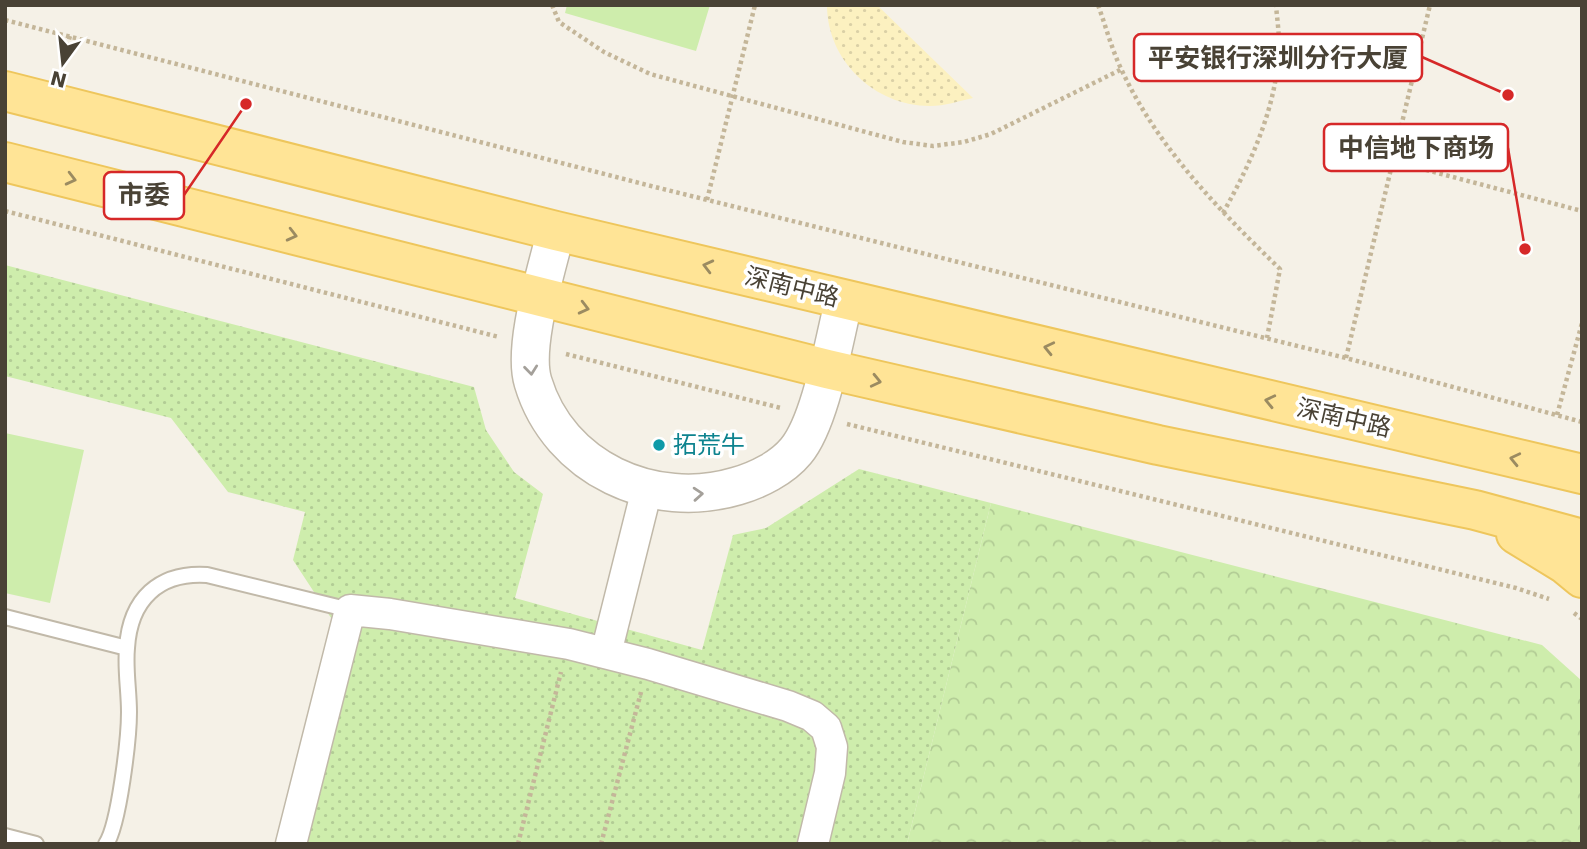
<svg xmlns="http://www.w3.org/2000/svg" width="1587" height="849" font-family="'DejaVu Sans','Noto Sans SC',sans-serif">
<defs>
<pattern id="forest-crowns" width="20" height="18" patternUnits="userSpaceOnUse" patternTransform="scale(1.75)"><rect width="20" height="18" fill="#ceedac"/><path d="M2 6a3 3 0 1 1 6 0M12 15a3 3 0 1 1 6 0" fill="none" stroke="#b2cc95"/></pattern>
<pattern id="sand-dots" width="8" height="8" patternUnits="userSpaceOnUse" patternTransform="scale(1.75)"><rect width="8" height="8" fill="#fcf1c0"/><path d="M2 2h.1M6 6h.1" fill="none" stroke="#dad0a6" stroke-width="1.8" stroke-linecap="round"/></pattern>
<pattern id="garden-dots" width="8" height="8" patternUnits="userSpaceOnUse" patternTransform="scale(1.75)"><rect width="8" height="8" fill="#ceedac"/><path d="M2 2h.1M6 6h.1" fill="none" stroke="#b2cc95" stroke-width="1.8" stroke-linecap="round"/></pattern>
</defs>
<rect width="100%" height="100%" fill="#f5f1e7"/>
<path fill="#ceedac" d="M567,5H710L696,51L565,13Z
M5,433L84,450L50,603L5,593Z"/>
<path fill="url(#forest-crowns)" d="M991,503L1542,645L1582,681V844H907Z"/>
<path fill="url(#sand-dots)" d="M827,5H877L973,98C959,101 945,106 930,106C875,106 827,61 827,5Z"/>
<path fill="url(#garden-dots)" d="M5,265L474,387L486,430L514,472L543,494L515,598L702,650L733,535L766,528L859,469L991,503L907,844H276L333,621L293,560L305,512L228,492L171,418L5,376Z"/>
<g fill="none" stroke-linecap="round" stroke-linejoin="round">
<defs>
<path id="service" d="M5,617L127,648
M5,836L36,844
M106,844C119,825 129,738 129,712C129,691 125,669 127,648C130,599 159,572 207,575L350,610"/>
<path id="minor" d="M606,653L647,489
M291,844L350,610L390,614L569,644L648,664L788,706L812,716L826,728L832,747L830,773L813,844"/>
<path id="tertiary" d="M556,231C547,269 522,346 533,382C559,469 654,511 737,486C758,480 782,468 796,451C821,421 834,340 844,300"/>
<path id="primary" d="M5,91L556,231L1582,474
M5,162L827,369L1158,445L1475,510L1582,539
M1516,534L1565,564L1582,578"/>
</defs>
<use href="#service" stroke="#c1b9a9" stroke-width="18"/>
<use href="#minor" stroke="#c1b9a9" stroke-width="33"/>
<use href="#tertiary" stroke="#c1b9a9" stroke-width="40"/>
<use href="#primary" stroke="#eec65c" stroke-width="42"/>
<path stroke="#c4b699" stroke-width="4.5" stroke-dasharray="3.5 3.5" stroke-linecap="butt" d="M552,5L559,22L604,52L650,74L903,142L933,146L964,142L991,134L1122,69
M1098,5C1105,24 1110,43 1118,62C1154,144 1217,208 1280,269L1267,338
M5,20L655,187L1346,358L1582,422
M67,46L70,36
M1392,161L1582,211
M707,200L755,5
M5,211L499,337
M1223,213C1252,161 1278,104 1279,44C1279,31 1277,18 1276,5
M566,354L781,408
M1346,358L1430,5
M1557,415L1582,323
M847,424L1516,588L1549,599
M1574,613L1582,619
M518,844L561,672
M601,844L641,692"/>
<use href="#service" stroke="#fff" stroke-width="14"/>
<use href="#minor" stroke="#fff" stroke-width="30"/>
<use href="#tertiary" stroke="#fff" stroke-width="37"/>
<use href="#primary" stroke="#ffe496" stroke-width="38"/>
</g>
<defs><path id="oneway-chevron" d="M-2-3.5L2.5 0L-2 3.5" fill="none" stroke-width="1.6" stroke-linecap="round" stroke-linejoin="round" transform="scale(1.75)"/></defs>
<g stroke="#9b8b61">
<use href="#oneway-chevron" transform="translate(71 179) rotate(14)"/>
<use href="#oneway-chevron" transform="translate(292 235) rotate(14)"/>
<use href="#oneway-chevron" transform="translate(708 266) rotate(-166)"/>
<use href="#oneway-chevron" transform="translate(584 308) rotate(14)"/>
<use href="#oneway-chevron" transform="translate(1049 348) rotate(-167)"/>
<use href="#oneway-chevron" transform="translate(876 381) rotate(13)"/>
<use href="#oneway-chevron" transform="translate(1270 401) rotate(-167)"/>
<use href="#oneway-chevron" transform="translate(1515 459) rotate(-167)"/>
</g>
<g stroke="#a4a09a">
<use href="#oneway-chevron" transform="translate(531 370) rotate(84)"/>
<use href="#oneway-chevron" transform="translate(698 494) rotate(-4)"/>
</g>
<circle fill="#0f9aa8" stroke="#fff" stroke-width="2.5" cx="659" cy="445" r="7"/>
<g text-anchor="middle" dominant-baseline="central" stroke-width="7" stroke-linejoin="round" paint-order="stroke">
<g font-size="24" fill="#494235" stroke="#fff">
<text transform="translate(792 287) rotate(14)">深南中路</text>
<text transform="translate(1344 418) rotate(13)">深南中路</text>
</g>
<g font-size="24" fill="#0d838f" stroke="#fff" text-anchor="start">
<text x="673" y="445">拓荒牛</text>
</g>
</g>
<path fill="none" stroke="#d62828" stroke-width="2.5" d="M1508 95L1422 57M1525 249L1508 148M246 104L184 195"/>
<g fill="#d62828" stroke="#fff" stroke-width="2.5">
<circle cx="1508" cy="95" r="7"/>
<circle cx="1525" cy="249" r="7"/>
<circle cx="246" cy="104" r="7"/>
</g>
<g fill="#fff" stroke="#d62828" stroke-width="2.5">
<rect x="1134" y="34" width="288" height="47" rx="7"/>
<rect x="1324" y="124" width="184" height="47" rx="7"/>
<rect x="104" y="172" width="80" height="47" rx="7"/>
</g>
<g font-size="26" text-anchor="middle" font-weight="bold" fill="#494235">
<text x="1278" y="67">平安银行深圳分行大厦</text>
<text x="1416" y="157">中信地下商场</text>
<text x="144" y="204">市委</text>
</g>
<rect width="1587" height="849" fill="none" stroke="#494235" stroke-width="14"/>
<g transform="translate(63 63) rotate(195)" stroke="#ffffff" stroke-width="5" paint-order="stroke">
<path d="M0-5L12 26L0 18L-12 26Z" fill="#494235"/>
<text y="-10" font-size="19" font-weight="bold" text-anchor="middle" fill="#494235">N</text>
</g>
</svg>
